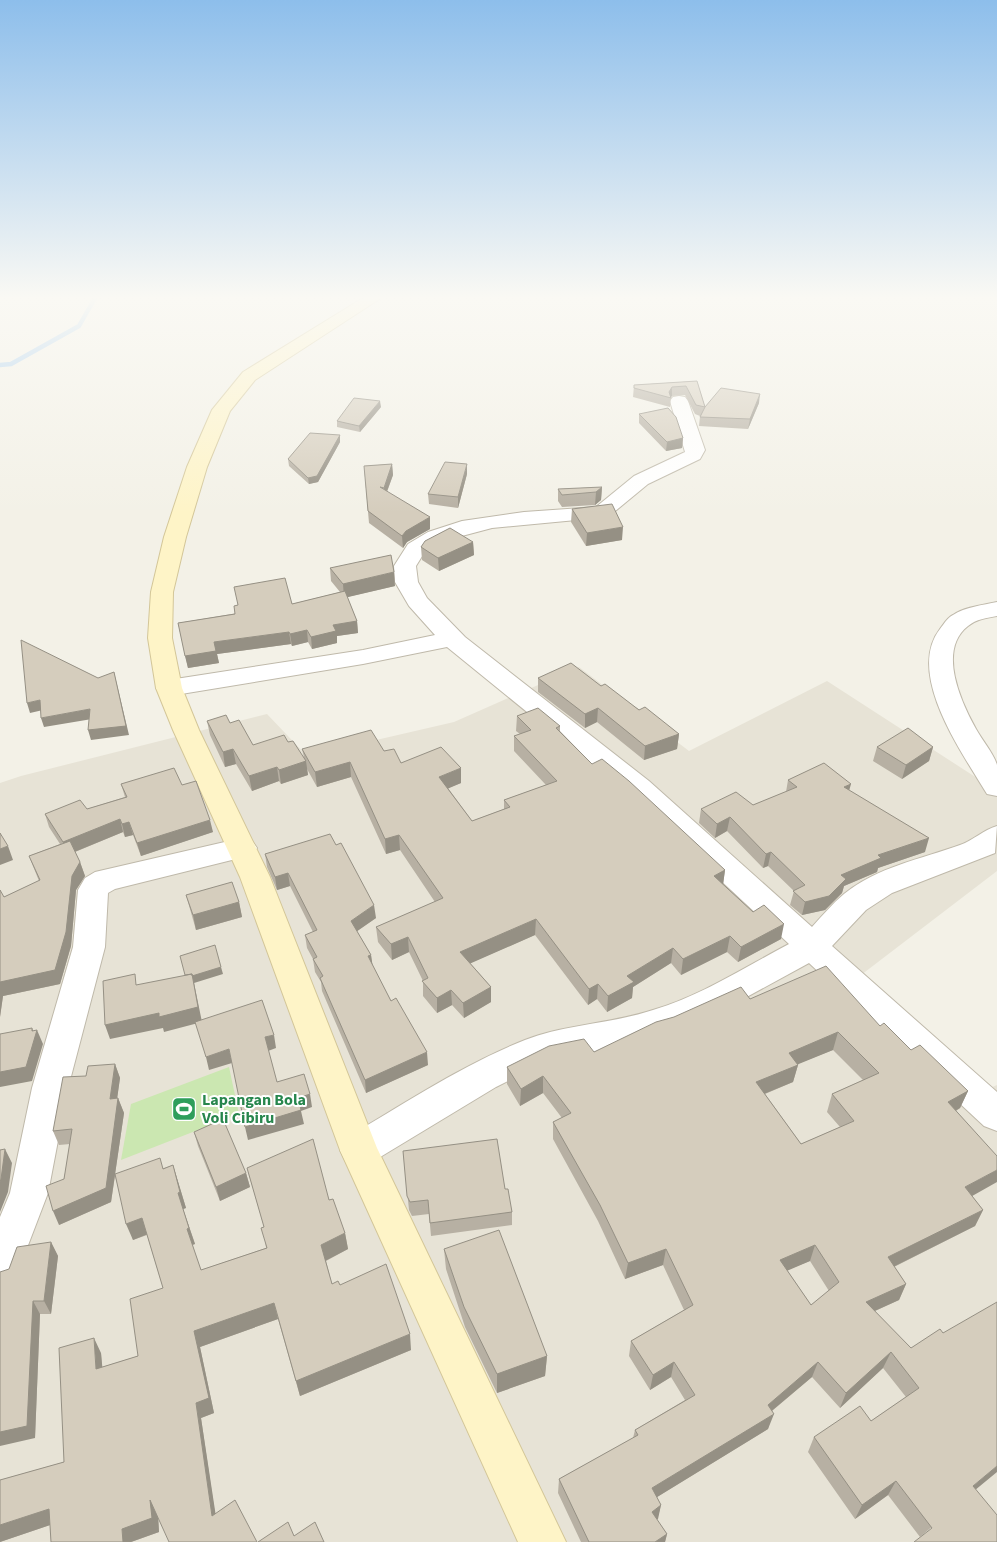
<svg xmlns="http://www.w3.org/2000/svg" width="997" height="1542" font-family="'Source Sans 3',sans-serif">
<rect width="100%" height="100%" fill="#f3f1e7"/>
<path fill="#e7e3d6" d="M579,667L689,751L827,681L997,791V871L861,975L990,1088L997,1085V1542H0V783L21,776L267,714L307,756L454,722Z"/>
<path fill="#cbe7b1" d="M229,1067L239,1114L121,1160L131,1104Z"/>
<g fill="none" stroke-linecap="round" stroke-linejoin="round">
<path stroke="#a4ccf0" stroke-width="4.5" d="M0,365L11,364L79,326L95,298"/>
<defs>
<path id="street" d="M679,396L685,397L688,401L705,450L700,459L648,484L608,517L492,528L443,541L424,553L416,566L418,582L427,598L465,637L649,781L812,927C822,916 832,904 844,894C877,867 921,859 960,845C974,840 983,830 997,826L995,853L892,893L866,910L832,946L997,1092V1131L984,1126L809,963L721,1011L671,1033L609,1049L548,1061L496,1087L372,1162L359,1167L346,1162L340,1150L346,1138C404,1104 462,1065 525,1040C566,1024 611,1024 653,1010C701,996 745,967 789,944L629,795L447,647L363,664L169,696L160,693L156,688L160,683L169,680L363,650L435,635L409,606L395,582L394,566L408,544L428,532L462,521L524,512L596,507L634,476L685,452L670,401L673,397Z
M997,602V616C987,618 976,619 968,626C937,650 961,702 976,729C982,740 994,754 997,765C997,775 997,787 997,796L987,794C963,754 905,674 940,629C944,624 947,618 953,615C965,607 983,605 997,602Z
M242,838L252,841L257,848L252,855L115,889L108,893L105,947L68,1088L48,1193L14,1282L0,1287V1217L10,1193L32,1088L73,947L78,890L85,878L95,872Z"/>
<path id="secondary" d="M363,298H381L255,380L230,411L207,467L186,537L173,592L172,638L182,688L199,730L270,877L377,1148L566,1542H518L340,1150L240,877L173,730L156,688L148,638L151,592L164,537L187,467L212,410L243,372Z"/>
</defs>
<use href="#street" stroke="#bfb9aa" stroke-width="2"/>
<use href="#secondary" stroke="#d3c698" stroke-width="2"/>
<use href="#street" fill="#fff" fill-rule="evenodd"/>
<use href="#secondary" fill="#fef4c7" fill-rule="evenodd"/>
</g>
<path fill="#b7b0a3" fill-rule="evenodd" d="M697,381L705,407L759,403L748,429L699,426L700,416L695,414L685,395L672,396L671,397L670,407L633,397L634,385Z
M381,407L360,432L337,427V421Z
M639,414L683,438L682,448L666,451L639,423Z
M340,435V442L318,482L309,484L289,466L288,459Z
M392,464L393,475L387,492L430,529L407,542L403,548L369,523L364,466Z
M467,474L458,508L429,504L428,494Z
M602,487L601,500L595,505L562,507L558,501V489Z
M572,509L622,540L586,546L571,522Z
M473,542L474,555L439,571L422,560L421,547Z
M330,568L395,586L347,597L357,621L358,633L337,636V643L312,649L308,642L292,646L291,644L217,654L219,663L188,668L178,623L292,604L340,592L331,581Z
M538,678L601,686L679,734L677,749L644,760L597,722L585,728L538,692Z
M517,716L560,726V731L592,764L725,870L723,884L781,939L738,962L727,952L681,975L671,963L633,987L632,998L607,1012L597,999L588,1005L535,935L470,963L491,987V1002L464,1018L452,1005L437,1013L423,996V981L409,952L392,960L378,942L376,927L435,902L400,850L386,854L351,777L317,787L307,769L308,775L281,784L279,781L252,791L236,764L225,767L210,735L207,721L230,723L253,745L288,742L304,757L302,749L384,751L401,763L461,783L448,788L472,821L504,809V800L546,785L514,751V736L520,734L516,731Z
M877,747H933L929,761L902,779L873,761Z
M788,780L849,790L925,852L878,868L877,872L844,886L842,893L825,910L802,915L790,905L794,891L768,866L763,868L727,831L715,838L699,823L701,809L753,805L786,792Z
M121,784L182,785L213,832L141,856L133,835L125,837L123,832L75,852L80,862L85,876L76,890L71,946L60,984L3,996L0,1017V890L4,897L39,881L29,856L60,844L49,827L45,814L87,809L125,797Z
M265,854L376,918L357,931L371,955L372,965L391,1001L428,1065L366,1093L322,991L321,982L315,972L313,959L307,948L305,935L313,932L290,886L277,890L267,867Z
M186,895L239,902L242,917L196,930Z
M750,999L880,1026L911,1050L968,1091L960,1108L956,1111L972,1196L983,1210L975,1226L894,1267L906,1284L899,1300L875,1311L976,1489L920,1537L888,1495L855,1519L808,1452L814,1437L871,1421L906,1397L883,1368L840,1408L812,1377L772,1411L768,1429L657,1497L661,1505L657,1520L667,1534L665,1542H581L558,1493L559,1479L633,1438L635,1430L685,1400L671,1377L650,1390L629,1356L631,1341L684,1310L663,1265L625,1279L598,1221L553,1139V1122L562,1118L543,1093L520,1106L507,1084V1067L594,1052ZM833,1050L863,1080L832,1094L827,1112L840,1127L801,1144L765,1094L793,1082L798,1065L797,1064ZM810,1261L829,1291L811,1305L787,1270Z
M115,1064L120,1078L117,1098H118L124,1113L115,1174L164,1168L173,1165L186,1208L183,1209L195,1244L192,1245L201,1270L266,1248L264,1227L247,1168L329,1200L345,1233L348,1249L326,1261L332,1284L340,1285L411,1350L300,1396L278,1319L200,1347L214,1413L201,1418L215,1514L158,1517L159,1532L131,1542H51L50,1525L0,1542V1480L64,1462L101,1353L102,1367L138,1356L163,1288L147,1235L133,1240L115,1176L111,1202L59,1225L64,1179L70,1144L59,1145L53,1131L86,1076Z
M194,1132L246,1173L250,1187L220,1201L198,1146Z
M403,1151L505,1189L512,1212V1225L431,1236L429,1214L412,1216L409,1210Z
M51,1242L58,1256L51,1314H40L35,1438L9,1269Z
M444,1249L547,1356L545,1376L497,1393L465,1327L446,1269Z"/>
<path fill="#959084" d="M672,387V396L670,398L669,392Z
M760,394L759,403L748,429L750,419Z
M380,401L381,407L360,432L359,426Z
M340,435V442L318,482L309,484L308,478Z
M683,438L682,448L666,451L667,442Z
M392,464L393,475L384,499V488Z
M467,464V474L458,508V497Z
M602,487L601,500L595,505L596,492Z
M430,517V529L407,542L403,548L402,536L406,531Z
M623,527L622,540L586,546L587,533Z
M473,542L474,555L439,571L438,558Z
M394,572L395,586L344,598L343,584Z
M357,621L358,633L337,636V643L312,649L311,637L333,625Z
M307,630L308,642L292,646L290,634Z
M289,632L291,644L217,654L219,663L188,668L185,656L214,642Z
M114,672L129,735L91,740L88,730Z
M40,700L43,710L30,713L27,703Z
M598,708L597,722L585,728V714Z
M90,709L92,719L44,727L41,718Z
M679,734L677,749L644,760L645,746Z
M933,747L929,761L902,779L906,765Z
M233,749L236,764L225,767L223,752Z
M306,761L308,775L281,784L279,770Z
M350,762L351,777L317,787L315,772Z
M277,767L279,781L252,791L249,776Z
M461,768V783L440,792L439,777Z
M851,784L847,798L844,787Z
M730,817L727,831L715,838L717,824Z
M120,819L123,832L67,855L63,842Z
M210,820L213,832L141,856L137,843Z
M129,822L133,835L125,837L122,824Z
M399,835L400,850L386,854L385,839Z
M929,838L925,852L878,868L877,872L844,886L842,893L825,910L802,915L805,902L841,875L878,855Z
M8,846L13,860L0,865V849Z
M771,852L768,866L763,868L766,854Z
M80,862L85,876L76,890L71,946L60,984L3,996L0,1017V982Z
M725,870L723,885L714,876Z
M288,873L290,886L277,890L275,877Z
M239,902L242,917L196,930L193,915Z
M374,905L376,918L353,934L351,921Z
M536,919L535,935L460,968V952Z
M784,924L781,939L738,962L741,947Z
M730,936L727,952L681,975L683,959Z
M408,937L409,952L392,960L391,944Z
M673,948L671,963L633,987L632,998L607,1012L608,996L627,976Z
M371,955L373,968L368,956Z
M221,967L223,974L194,983L202,1022L164,1032L163,1028L110,1039L105,1025L186,977Z
M598,984L597,999L588,1005L589,989Z
M491,987V1002L464,1018L463,1003Z
M451,990L452,1005L437,1013V998Z
M32,1028L35,1036L37,1030L43,1044L32,1081L0,1087V1072L32,1031Z
M838,1032L833,1050L784,1070L789,1053Z
M274,1035L276,1048L268,1051L265,1037Z
M229,1049L232,1063L209,1070L206,1057Z
M427,1052L428,1065L366,1093L365,1080Z
M115,1064L120,1078L115,1114L110,1099Z
M798,1065L793,1082L752,1099L756,1082Z
M543,1076V1093L520,1106L521,1089Z
M968,1091L960,1108L941,1119L948,1102Z
M310,1094L312,1107L301,1111L304,1124L248,1140L245,1127L298,1098Z
M118,1098L124,1113L111,1202L59,1225L53,1211Z
M5,1149L12,1163L8,1192L0,1212V1182Z
M173,1165L186,1208L183,1209L195,1244L192,1245L187,1229L178,1193Z
M997,1170V1182L958,1204L965,1187Z
M246,1173L250,1187L220,1201L216,1187Z
M983,1210L975,1226L881,1273L888,1257Z
M142,1218L148,1234L133,1240L126,1224Z
M345,1233L348,1249L325,1261L321,1245Z
M51,1242L58,1256L51,1314L44,1301Z
M815,1245L810,1261L775,1276L780,1260Z
M666,1249L663,1265L625,1279L628,1263Z
M906,1284L899,1300L859,1318L866,1302Z
M33,1301L40,1314L35,1438L0,1446V1432Z
M274,1303L278,1319L200,1347L214,1413L201,1418L218,1530L212,1516L196,1403L194,1331Z
M410,1334L411,1350L300,1396L296,1381Z
M94,1338L101,1353L104,1385L96,1369Z
M891,1352L883,1368L840,1408L846,1393Z
M547,1356L545,1376L497,1393V1374Z
M674,1362L671,1377L650,1390L653,1375Z
M818,1362L812,1377L762,1419L768,1405Z
M774,1414L768,1429L649,1502L652,1488Z
M997,1466V1472L963,1500L973,1486Z
M896,1481L888,1495L855,1519L862,1505Z
M150,1500L158,1514L159,1532L131,1542H123L122,1529Z
M661,1505L658,1519L648,1525L652,1512Z
M49,1509L59,1522L0,1542V1525Z
M667,1534L665,1542H655Z"/>
<path fill="#d5cdbd" stroke="#959084" fill-rule="evenodd" d="M697,381L705,407L721,388L760,394L750,419L700,417L705,407L696,405L686,386L672,387L669,392L671,398L634,388V385Z
M354,398L380,401L359,426L337,421Z
M668,408L676,417L683,438L667,442L639,414Z
M310,433L340,435L317,476L308,478L288,459Z
M445,462L467,464L458,497L428,494Z
M392,464L384,488L380,487L430,517L406,531L402,536L368,511L364,466Z
M602,487L596,492L562,495L558,489Z
M612,504L623,527L587,533L572,509Z
M450,528L473,542L438,558L421,547L425,541Z
M391,555L394,572L343,584L330,568Z
M285,578L292,604L345,591L357,621L333,625L336,631L311,637L307,630L290,634L289,632L214,642L216,651L185,656L178,623L235,614L234,606L238,605L234,587Z
M21,640L98,678L114,672L126,726L88,730L90,709L41,718L40,700L27,703Z
M571,663L601,686L605,684L639,710L645,707L679,734L645,746L598,708L585,714L538,678Z
M538,708L560,726L556,728L592,764L602,759L629,781L725,870L714,876L753,912L764,905L784,924L741,947L730,936L683,959L673,948L627,976L634,982L608,996L598,984L589,989L536,919L460,952L491,987L463,1003L451,990L437,998L422,981L428,978L408,937L391,944L376,927L443,898L399,835L385,839L350,762L315,772L302,749L371,730L384,751L394,749L401,763L441,747L461,768L439,777L472,821L510,807L504,800L557,781L514,736L531,730L517,716Z
M226,715L230,723L239,720L253,745L284,735L288,742L293,741L306,761L279,770L277,767L249,776L233,749L223,752L207,721Z
M908,728L933,747L906,765L877,747Z
M824,763L851,784L844,787L929,838L878,855L881,858L841,875L846,879L829,896L805,902L793,891L805,885L771,852L766,854L730,817L717,824L701,809L736,792L753,805L797,787L788,780Z
M174,768L182,785L196,781L210,820L137,843L129,822L122,824L120,819L63,842L45,814L80,800L87,809L127,797L121,784Z
M0,833L8,846L0,849Z
M330,834L336,845L341,843L374,905L351,921L371,955L368,956L391,1001L396,998L427,1052L365,1080L320,978L323,976L313,959L317,957L305,935L317,930L288,873L275,877L265,854Z
M70,841L80,862L72,876L66,932L55,970L0,982V890L4,897L40,880L29,856Z
M232,882L239,902L193,915L186,895Z
M215,945L221,967L192,976V974L185,975L180,956Z
M826,966L880,1026L884,1023L911,1050L920,1045L968,1091L948,1102L997,1156V1170L965,1187L983,1210L888,1257L906,1284L866,1302L911,1348L940,1329L943,1333L997,1302V1466L973,1486L997,1515V1542H914L932,1528L896,1481L862,1505L814,1437L860,1406L871,1421L919,1388L891,1352L846,1393L818,1362L768,1405L774,1414L652,1488L661,1505L652,1512L667,1534L655,1542H589L559,1479L638,1435L635,1430L695,1395L674,1362L653,1375L631,1341L693,1305L666,1249L628,1263L600,1205L553,1122L571,1113L543,1076L521,1089L507,1067L549,1046L584,1039L594,1052L656,1022L674,1017L741,987L750,999ZM838,1032L879,1073L832,1094L854,1121L801,1144L756,1082L798,1065L789,1053ZM815,1245L839,1282L811,1305L780,1260Z
M135,974L136,985L192,974L198,1007L159,1017V1013L105,1025L103,981Z
M262,1000L274,1035L265,1037L277,1082L304,1074L310,1094L298,1098L301,1110L245,1127L229,1049L206,1057L195,1022Z
M32,1028V1031L37,1030L26,1067L0,1072V1034Z
M115,1064L110,1099L118,1098L106,1188L53,1211L46,1186L64,1179L72,1129L53,1131L63,1077L86,1076L88,1066Z
M223,1119L246,1173L216,1187L194,1132Z
M313,1139L329,1200L333,1199L345,1233L321,1245L332,1284L338,1281L340,1285L386,1264L410,1334L296,1381L274,1303L194,1331L209,1398L196,1403L212,1516L235,1500L257,1542H169L150,1500L152,1518L122,1529L123,1542H51L49,1509L0,1525V1480L64,1462L59,1348L94,1338L96,1369L138,1356L130,1299L163,1288L142,1218L126,1224L115,1174L160,1158L163,1169L173,1165L180,1192L178,1193L189,1228L187,1229L201,1270L267,1248L261,1228L264,1227L247,1168Z
M497,1139L505,1189H508L512,1212L430,1223L428,1200L410,1202L407,1196L403,1151Z
M5,1149L1,1179L0,1182V1150Z
M499,1230L547,1356L497,1374L464,1307L444,1249Z
M51,1242L44,1301H33L27,1426L0,1432V1272L9,1269L17,1247Z
M288,1522L294,1536L315,1522L324,1542H258Z"/>
<linearGradient id="sky" x2="0" y2="1"><stop stop-color="#8dbeeb"/><stop offset="0.58" stop-color="#faf9f4"/><stop offset="1" stop-color="#faf9f4" stop-opacity="0"/></linearGradient>
<rect width="997" height="513" fill="url(#sky)"/>
<defs>
<symbol id="stadium-square" viewBox="-11 -11 22 22"><rect x="-9" y="-9" width="18" height="18" rx="4" fill="#2e9e5b" stroke="#fff"/><path d="M0-5a6.5 5 0 1 0 0 10a6.5 5 0 1 0 0-10ZM-3.5-1.8h7v3.6h-7Z" fill="#fff"/></symbol>
</defs>
<g fill-rule="evenodd">
<use href="#stadium-square" x="170" y="1095" width="28" height="28"/>
</g>
<g text-anchor="middle" dominant-baseline="central" stroke-width="4" stroke-linejoin="round" paint-order="stroke">
<g font-size="16" font-weight="bold" fill="#27864d" stroke="#fff" text-anchor="start">
<text x="202" y="1100">Lapangan Bola<tspan x="202" dy="18">Voli Cibiru</tspan></text>
</g>
</g>
</svg>
